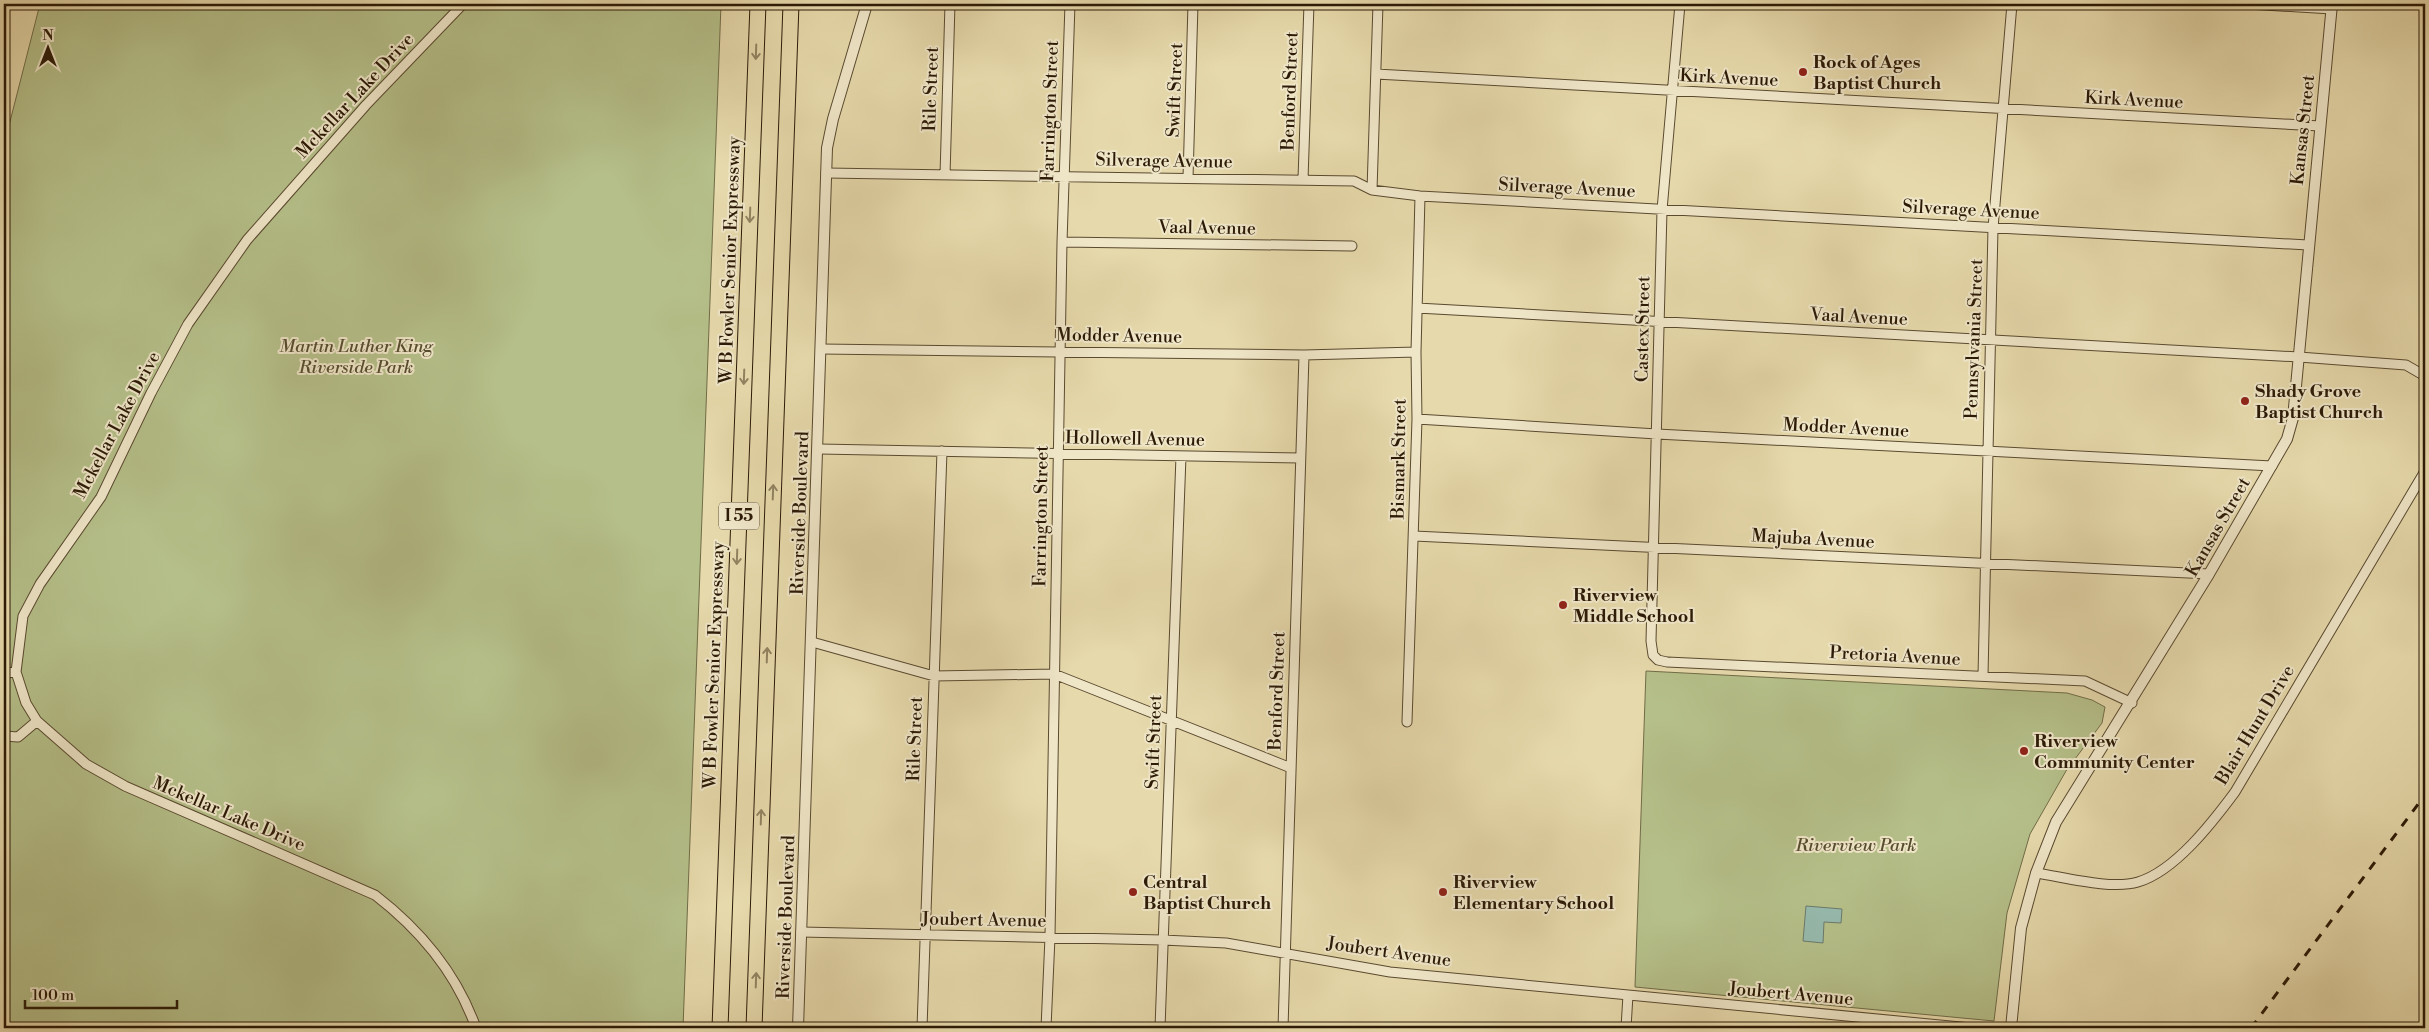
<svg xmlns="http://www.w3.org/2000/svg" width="2429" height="1032" font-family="'Libre Bodoni',serif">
<rect width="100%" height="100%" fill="#e6d9ab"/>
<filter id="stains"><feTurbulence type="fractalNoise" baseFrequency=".004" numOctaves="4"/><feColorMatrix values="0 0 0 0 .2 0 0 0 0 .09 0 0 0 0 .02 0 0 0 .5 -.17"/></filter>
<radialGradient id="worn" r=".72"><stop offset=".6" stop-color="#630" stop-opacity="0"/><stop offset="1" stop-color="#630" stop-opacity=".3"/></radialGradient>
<path fill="#b5bf89" stroke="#706c48" d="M40,4H721L683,1028H4V145Z
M1646,671L2067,693L2092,700L2105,707L2102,723L2066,771L2030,834L2007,913L1994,1021L1635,987Z"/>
<path fill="#96baad" stroke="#6c7a6b" d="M1806,906L1842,909L1841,923L1824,922L1823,943L1803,941Z"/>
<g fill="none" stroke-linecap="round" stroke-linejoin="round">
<defs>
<path id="minor" d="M463,4L366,105L247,240L188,324L151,393L101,497L40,584L23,616L16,672L26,703L37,721L86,764L125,786L375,895C419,929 457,974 476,1028
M1680,4L1662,210L1651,641L1653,655L1658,660L1667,662L2085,681L2132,703
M2248,4L2332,9
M1376,74L2320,126
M826,173L1354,181L1372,190L1420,196L2308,245
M945,175L950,4
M1188,178L1193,4
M1303,179L1309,4
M1372,190L1378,4
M1062,242L1352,246
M1417,308L2299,357L2406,365L2425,376
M821,349L1304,355L1416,352
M1417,419L1657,434L2272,466
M819,449L1300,458
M1414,536L2209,574
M812,642L934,676L1054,674L1291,768
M4,673L16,672
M1983,676L1993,228L2012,4
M1407,722L1417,419L1416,352L1420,196
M4,736L18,737L37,721
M2036,873C2064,877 2111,890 2138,882C2175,871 2212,823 2235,792L2425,471
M801,932L1163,940L1226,943L1390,972L1971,1028
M922,1028L942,451
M1046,1028L1050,937L1062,242L1070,4
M1160,1028L1181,456
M1283,1028L1304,355
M1626,1028L1628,995"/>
<path id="tertiary" d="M798,1028L827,148L833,119L867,4
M2011,1028L2021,928L2036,873L2056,822L2209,574L2287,439L2293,418L2332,4"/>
<path id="motorway" d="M720,1028L758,4
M754,1028L791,4"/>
</defs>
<use href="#minor" stroke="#5a4a30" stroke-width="11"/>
<use href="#tertiary" stroke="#5a4a30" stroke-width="12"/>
<use href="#motorway" stroke="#2c1a07" stroke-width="17"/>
<use href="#minor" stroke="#efe6c8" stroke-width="9"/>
<use href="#tertiary" stroke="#efe6c8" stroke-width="10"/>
<use href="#motorway" stroke="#e6d9ab" stroke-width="15"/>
<path stroke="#2c1a07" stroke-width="3" stroke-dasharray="9 9" stroke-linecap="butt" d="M2251,1028L2425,795"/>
</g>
<defs><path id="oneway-shaft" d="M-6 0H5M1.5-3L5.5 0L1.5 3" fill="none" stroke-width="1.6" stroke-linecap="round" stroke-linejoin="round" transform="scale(1.25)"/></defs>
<g stroke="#928361">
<use href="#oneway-shaft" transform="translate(756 52) rotate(92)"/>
<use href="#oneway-shaft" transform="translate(750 215) rotate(92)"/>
<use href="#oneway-shaft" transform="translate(744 377) rotate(92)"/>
<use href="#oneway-shaft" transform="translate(773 492) rotate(-88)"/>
<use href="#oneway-shaft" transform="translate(737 557) rotate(92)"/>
<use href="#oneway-shaft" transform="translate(767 655) rotate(-88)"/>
<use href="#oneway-shaft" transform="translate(761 817) rotate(-88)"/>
<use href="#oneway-shaft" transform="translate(756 980) rotate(-88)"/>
</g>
<g fill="#8f2418" stroke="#efe6c8" stroke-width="2">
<circle cx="1803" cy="72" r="5"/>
<circle cx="2245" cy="401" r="5"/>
<circle cx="1563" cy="605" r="5"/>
<circle cx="2024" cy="751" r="5"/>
<circle cx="1133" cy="892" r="5"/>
<circle cx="1443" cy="892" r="5"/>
</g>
<g text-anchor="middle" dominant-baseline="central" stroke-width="4" stroke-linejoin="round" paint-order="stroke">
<rect fill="#efe6c8" stroke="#665741" stroke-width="1" x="719" y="502.5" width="40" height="27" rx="4"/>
<g font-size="16" font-weight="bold" fill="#2c1a07">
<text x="739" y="516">I 55</text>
</g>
<g font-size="18" font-weight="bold" fill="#2c1a07" stroke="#efe6c8" text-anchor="start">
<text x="1813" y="62">Rock of Ages<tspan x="1813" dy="21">Baptist Church</tspan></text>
<text x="2255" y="391">Shady Grove<tspan x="2255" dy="21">Baptist Church</tspan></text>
<text x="1573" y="595">Riverview<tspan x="1573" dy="21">Middle School</tspan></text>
<text x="2034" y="741">Riverview<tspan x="2034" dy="21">Community Center</tspan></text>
<text x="1143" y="882">Central<tspan x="1143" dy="21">Baptist Church</tspan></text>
<text x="1453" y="882">Riverview<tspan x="1453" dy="21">Elementary School</tspan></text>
</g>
<g font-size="18" fill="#2c1a07" stroke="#efe6c8">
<text transform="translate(1729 78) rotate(3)">Kirk Avenue</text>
<text transform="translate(931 89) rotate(-88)">Rile Street</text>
<text transform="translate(1175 90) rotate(-88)">Swift Street</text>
<text transform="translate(1290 91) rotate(-88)">Benford Street</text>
<text transform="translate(355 96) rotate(-47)">Mckellar Lake Drive</text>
<text transform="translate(2134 100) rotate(3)">Kirk Avenue</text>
<text transform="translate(1050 111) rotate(-88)">Farrington Street</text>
<text transform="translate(2303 130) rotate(-84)">Kansas Street</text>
<text transform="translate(1164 161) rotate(1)">Silverage Avenue</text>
<text transform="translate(1567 188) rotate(3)">Silverage Avenue</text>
<text transform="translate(1971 210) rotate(3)">Silverage Avenue</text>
<text transform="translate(1207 228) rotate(1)">Vaal Avenue</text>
<text transform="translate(730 260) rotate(-88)">W B Fowler Senior Expressway</text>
<text transform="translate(1859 317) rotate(3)">Vaal Avenue</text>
<text transform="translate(1643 329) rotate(-89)">Castex Street</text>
<text transform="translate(1119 336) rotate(1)">Modder Avenue</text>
<text transform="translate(1974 339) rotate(-88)">Pennsylvania Street</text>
<text transform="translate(117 425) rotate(-62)">Mckellar Lake Drive</text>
<text transform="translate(1846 428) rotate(3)">Modder Avenue</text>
<text transform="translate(1135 439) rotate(1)">Hollowell Avenue</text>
<text transform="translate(1399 459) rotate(-89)">Bismark Street</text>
<text transform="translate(800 513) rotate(-88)">Riverside Boulevard</text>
<text transform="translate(1041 516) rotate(-89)">Farrington Street</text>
<text transform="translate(2218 527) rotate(-60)">Kansas Street</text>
<text transform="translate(1813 539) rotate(3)">Majuba Avenue</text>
<text transform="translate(1895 656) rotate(3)">Pretoria Avenue</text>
<text transform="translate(714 665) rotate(-88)">W B Fowler Senior Expressway</text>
<text transform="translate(1277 691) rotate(-88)">Benford Street</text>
<text transform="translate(2255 725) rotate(-59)">Blair Hunt Drive</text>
<text transform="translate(915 739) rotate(-88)">Rile Street</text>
<text transform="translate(1154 742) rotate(-88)">Swift Street</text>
<text transform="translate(229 814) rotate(23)">Mckellar Lake Drive</text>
<text transform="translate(786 917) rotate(-88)">Riverside Boulevard</text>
<text transform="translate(984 920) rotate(1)">Joubert Avenue</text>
<text transform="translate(1389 952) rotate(8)">Joubert Avenue</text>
<text transform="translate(1791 994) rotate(5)">Joubert Avenue</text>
</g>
<g font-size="18" font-style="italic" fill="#554c2e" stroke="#efe6c8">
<text x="356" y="346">Martin Luther King<tspan x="356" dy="21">Riverside Park</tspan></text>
<text x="1856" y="845">Riverview Park</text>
</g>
</g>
<rect width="2429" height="1032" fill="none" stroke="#e6d9ab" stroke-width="20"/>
<rect x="5" y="5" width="2419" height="1022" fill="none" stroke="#2c1a07" stroke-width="2.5"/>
<rect x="10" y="10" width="2409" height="1012" fill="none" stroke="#2c1a07"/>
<g transform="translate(48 48)" stroke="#efe6c8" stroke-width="4" paint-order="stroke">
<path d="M0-4L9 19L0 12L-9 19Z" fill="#2c1a07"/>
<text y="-8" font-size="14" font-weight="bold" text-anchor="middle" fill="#2c1a07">N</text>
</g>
<path d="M25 1000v8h152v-8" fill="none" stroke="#2c1a07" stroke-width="2.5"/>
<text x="32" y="1000" font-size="15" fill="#2c1a07" stroke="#efe6c8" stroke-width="4" paint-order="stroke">100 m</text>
<rect width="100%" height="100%" filter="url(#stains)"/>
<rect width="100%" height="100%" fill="url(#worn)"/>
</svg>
